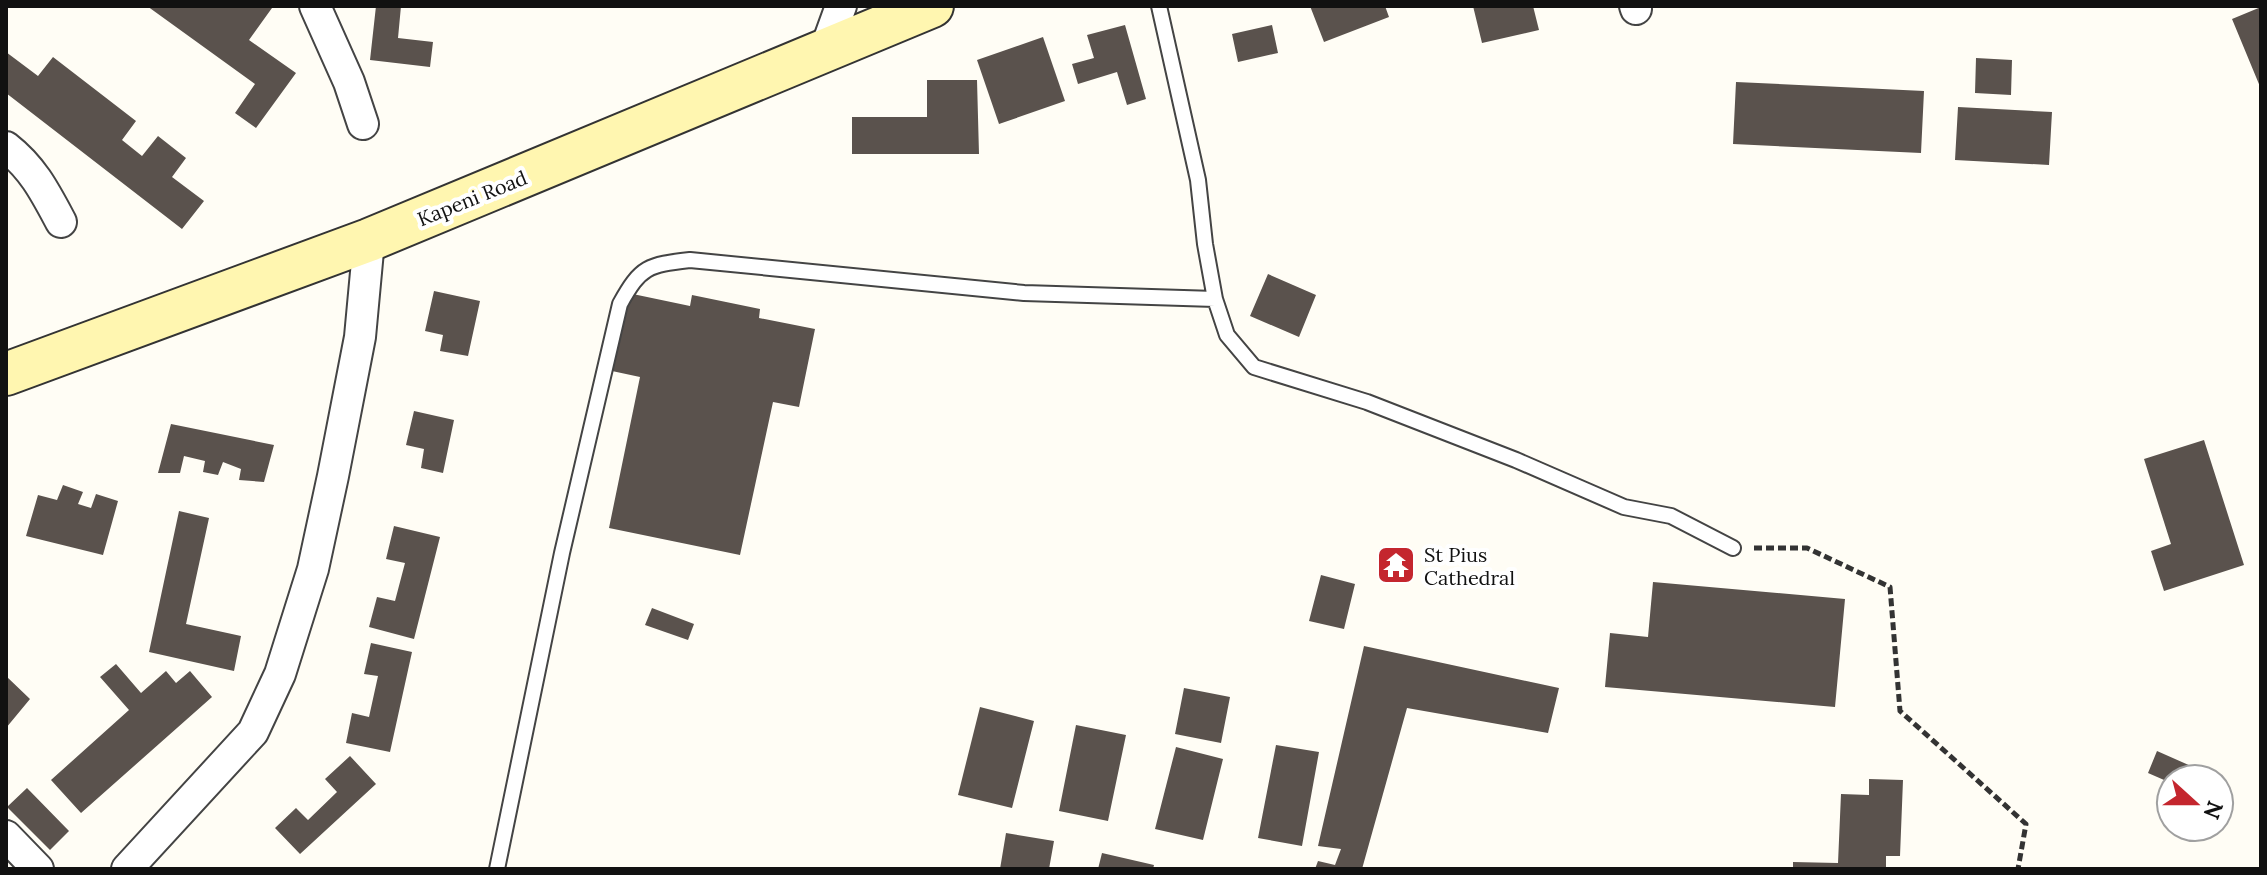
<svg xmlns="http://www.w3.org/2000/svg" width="2267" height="875" font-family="Lora,serif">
<rect width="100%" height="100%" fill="#fffdf5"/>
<path fill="#5a524d" d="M147,6L272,8L249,40L296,73L256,128L235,113L255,84Z
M376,6H401L398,38L433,42L430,67L370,60Z
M1310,6H1385L1389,17L1324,42Z
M1473,6H1533L1539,30L1482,43Z
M2261,7V89L2232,19Z
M1125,25L1146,99L1127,105L1117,72L1078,84L1072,64L1094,58L1087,35Z
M1272,25L1278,53L1238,62L1232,34Z
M1043,37L1065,101L999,124L977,60Z
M6,52L38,76L53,57L136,121L122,140L142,156L158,136L186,158L172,177L204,201L182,229L6,93Z
M1976,58L2012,60L2011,95L1975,93Z
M927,80H977L979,154H852V117H927Z
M1736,82L1924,91L1921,153L1733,144Z
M1958,107L2052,112L2049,165L1955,160Z
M1268,274L1316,295L1299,337L1250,316Z
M434,291L480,301L468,356L440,351L443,335L425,331Z
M628,293L690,306L692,295L760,309L759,318L815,329L799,407L773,402L740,555L609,528L640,377L612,371Z
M414,411L454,420L443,473L421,468L424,449L406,445Z
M171,424L274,445L264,482L239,480L241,469L223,462L218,475L203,472L205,461L184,456L180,473H158Z
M2204,440L2244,565L2164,591L2151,551L2171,544L2144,459Z
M63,485L83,492L78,504L91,508L96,494L118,501L103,555L26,536L38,495L57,500Z
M179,511L209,518L186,624L241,636L234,671L149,652Z
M394,526L440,537L414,639L369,627L377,597L395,601L405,563L386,559Z
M1321,575L1355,584L1344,629L1309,621Z
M1653,582L1845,599L1835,707L1605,687L1610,633L1648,637Z
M652,608L694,624L688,640L645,625Z
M371,643L412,652L390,752L346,743L352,713L369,717L378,676L364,674Z
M1364,646L1559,688L1548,733L1407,708L1362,869H1315L1318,861L1335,865L1341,849L1318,846Z
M116,664L141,693L166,671L176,683L190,671L212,697L81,813L51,780L129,710L100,677Z
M6,676L30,699L6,728Z
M1184,688L1230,697L1221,743L1175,734Z
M980,707L1034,721L1012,808L958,795Z
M1076,725L1126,735L1108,821L1059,811Z
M1276,745L1319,752L1302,846L1258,838Z
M1176,747L1223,759L1203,840L1155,829Z
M2157,751L2209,774L2207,779H2171V783L2148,773Z
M350,756L376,784L300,854L275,828L296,808L308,820L337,792L325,779Z
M1869,779L1903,780L1900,856H1886V869H1793V862L1838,863L1841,794L1869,795Z
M27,788L69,831L50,850L7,807Z
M1006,833L1054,841L1049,869H1000Z
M1102,853L1154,865L1153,869H1098Z"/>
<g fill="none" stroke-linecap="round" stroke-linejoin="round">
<defs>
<path id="service" d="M1159,6L1198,180L1205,244L1215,299L1227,335L1254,367L1367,402L1516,460L1624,507L1671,516L1733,548
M497,869L562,553L620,304C641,266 648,265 690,260L1024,293L1215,299"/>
<path id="minor" d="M315,6L349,82L363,124
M1635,6L1636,9
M824,53L841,6
M6,147C33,168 45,192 61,222
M6,836L38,869
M127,869L253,732L280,674L313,569L333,476L360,337L369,240"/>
<path id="secondary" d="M6,374L369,240L932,6"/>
</defs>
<use href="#service" stroke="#444" stroke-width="18"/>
<use href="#minor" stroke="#444" stroke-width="34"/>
<use href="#secondary" stroke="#333" stroke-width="46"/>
<path stroke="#333" stroke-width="5" stroke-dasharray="8 4" stroke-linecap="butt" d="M1754,548H1807L1890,587L1900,711L2026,824L2018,869"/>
<use href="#service" stroke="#fff" stroke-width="14"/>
<use href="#minor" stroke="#fff" stroke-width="30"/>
<use href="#secondary" stroke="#fff6b0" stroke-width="42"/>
</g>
<defs>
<symbol id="temple-square" viewBox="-11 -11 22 22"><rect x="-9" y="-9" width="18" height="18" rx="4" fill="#c4262e" stroke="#fff"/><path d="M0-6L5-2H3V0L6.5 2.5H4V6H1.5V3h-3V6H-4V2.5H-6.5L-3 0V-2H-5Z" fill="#fff"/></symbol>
</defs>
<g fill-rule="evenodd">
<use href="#temple-square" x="1374" y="543" width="44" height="44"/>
</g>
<g text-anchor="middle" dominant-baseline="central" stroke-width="8" stroke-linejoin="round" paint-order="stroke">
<g font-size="20" fill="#111" stroke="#fff">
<text transform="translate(472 198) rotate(-22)">Kapeni Road</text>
</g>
<g font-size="20" fill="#111" stroke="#fff" text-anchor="start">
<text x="1424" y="554">St Pius<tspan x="1424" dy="23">Cathedral</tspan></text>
</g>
</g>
<rect width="2267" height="875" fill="none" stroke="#111111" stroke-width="16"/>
<g transform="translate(2195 803) rotate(111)"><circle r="38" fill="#ffffff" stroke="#a0a0a0" stroke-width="2"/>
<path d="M0-6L14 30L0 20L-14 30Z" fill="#c4262e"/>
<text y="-12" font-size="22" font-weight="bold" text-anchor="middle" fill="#111111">N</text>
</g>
</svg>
